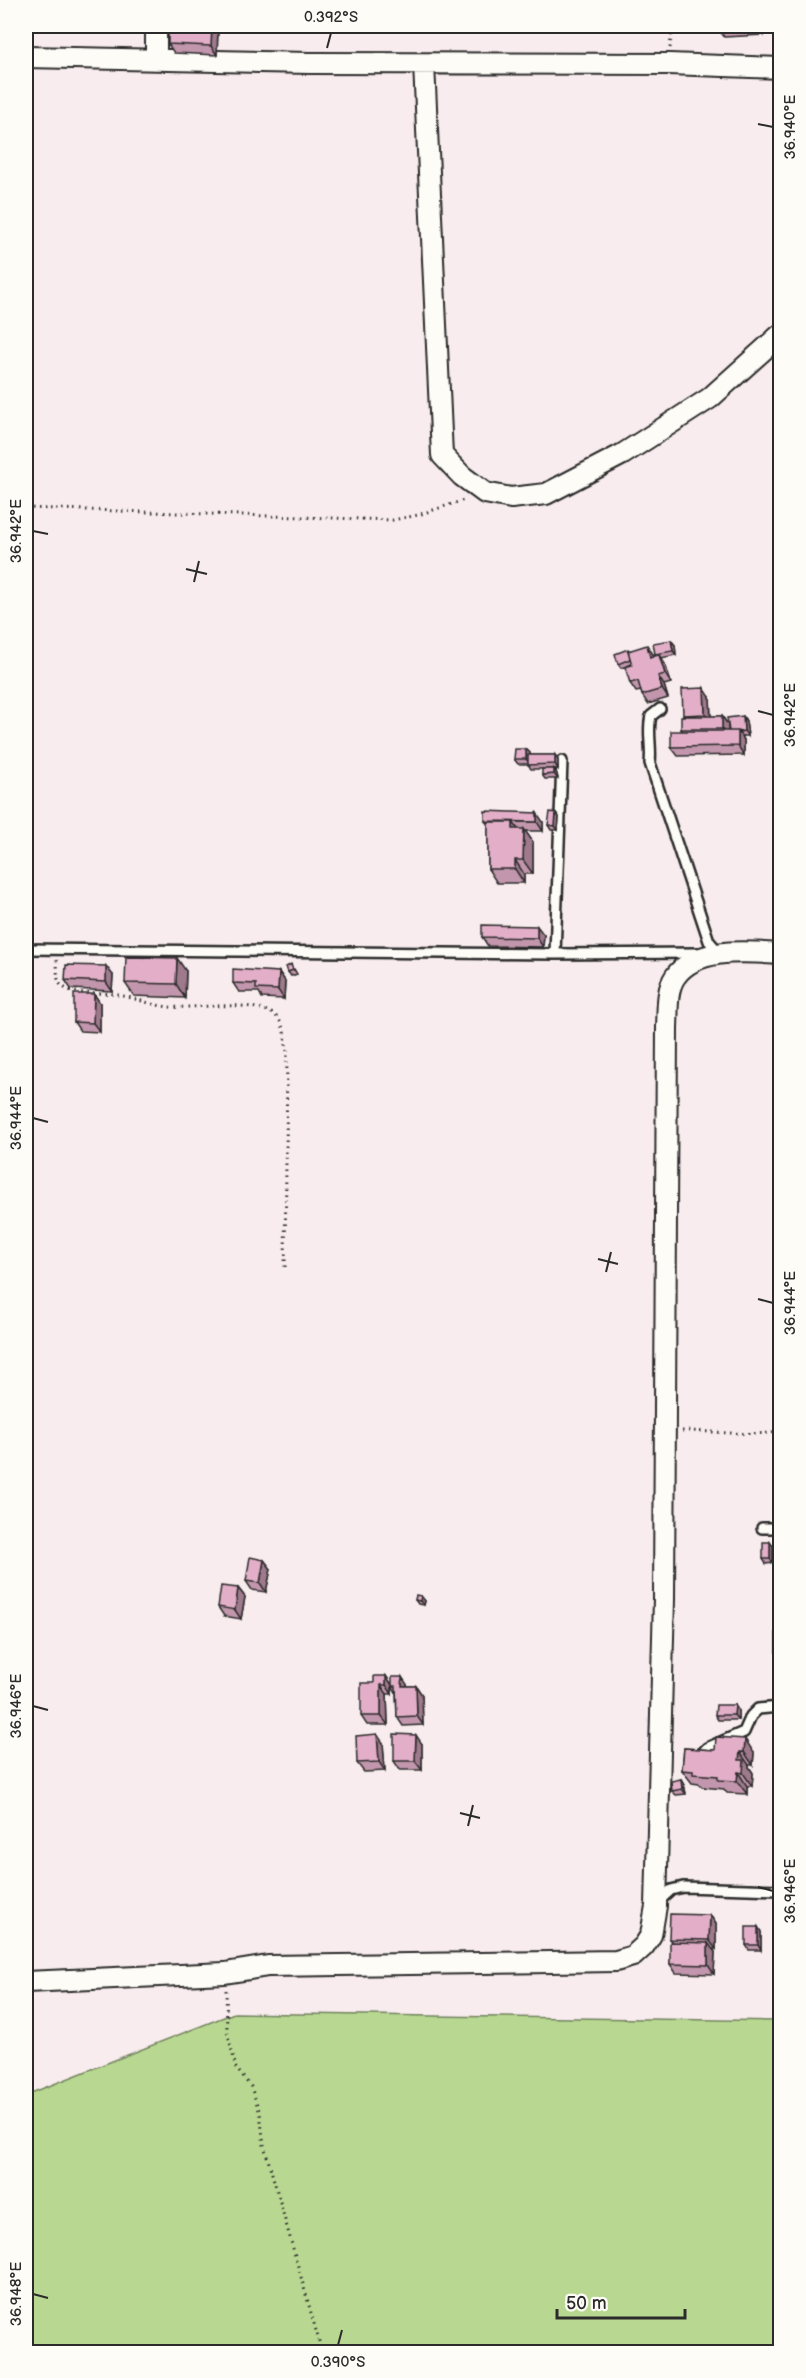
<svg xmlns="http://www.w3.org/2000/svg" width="806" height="2378" font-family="'Balsamiq Sans',sans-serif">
<rect width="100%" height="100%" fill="#f8ecee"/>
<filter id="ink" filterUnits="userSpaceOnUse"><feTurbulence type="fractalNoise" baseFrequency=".0167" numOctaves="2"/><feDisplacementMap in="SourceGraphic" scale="12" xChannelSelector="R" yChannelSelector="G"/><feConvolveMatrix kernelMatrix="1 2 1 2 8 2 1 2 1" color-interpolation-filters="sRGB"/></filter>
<g filter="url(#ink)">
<path fill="#b8d891" stroke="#72825e" stroke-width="1.5" d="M234,2013L780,2021V2352H26V2095Z"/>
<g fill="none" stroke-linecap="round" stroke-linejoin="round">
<defs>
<path id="service" d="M660,709L651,716C647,731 652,747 650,763L709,941L719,953
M26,949L555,954L699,953
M555,954L562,761
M762,1528H780
M701,1754L707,1748L744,1732L751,1716L758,1709L780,1707
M659,1901L671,1890L683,1887L780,1890"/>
<path id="minor" d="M26,57L310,63L669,64L780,68
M156,59V26
M424,64L442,455L462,476L485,493L511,498L546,494L623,454L710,398L780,335
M26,1982L225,1973L268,1966L616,1961L633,1956L644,1946L651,1935L656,1906L664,1599L667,1027C668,1012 666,990 675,977C696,946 748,952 780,954"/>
</defs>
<use href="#service" stroke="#2b2b2b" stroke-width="14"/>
<use href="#minor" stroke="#2b2b2b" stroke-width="24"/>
<path stroke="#2b2b2b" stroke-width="3" stroke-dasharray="1.5 4.5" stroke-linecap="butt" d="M670,48L672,26
M26,508L393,520L418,515L464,500
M57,960C58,968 55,980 62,986C74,996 96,992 111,994C131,996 150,1005 169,1007C196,1009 257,998 277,1017C285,1026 285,1040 287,1051L285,1271
M682,1431C715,1431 748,1436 780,1432
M226,1990L227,2030L236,2068L251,2087L260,2113L264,2145L322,2352"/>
<use href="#service" stroke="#fdfcf7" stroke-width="9"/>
<use href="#minor" stroke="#fdfcf7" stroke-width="20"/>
</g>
<path fill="#c296ac" stroke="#2b2b2b" stroke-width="1.5" d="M763,26L764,35L724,37L718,28Z
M218,29L217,55L174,53L168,44Z
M671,640L675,645L676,655L661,658L665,664L671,683L664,685L668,698L648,704L642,695L641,691L636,692L630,683L632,664L621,668L618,664L629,650L653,654L654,656L656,655L655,654Z
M710,697L711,716H722L728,725V731L743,716L746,721L748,736H742L744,740V755L678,756L671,747L682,731L681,729L684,716L683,715Z
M526,749L530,753V755H555L558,760V769H531L528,764H518L514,759Z
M557,774L558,779H545L542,775Z
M556,813L559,817L558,830H551L548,825Z
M485,821L543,822V831H525L533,842V874H524V883H497L488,869V825Z
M544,935L543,947L488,946L482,937Z
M294,969L297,974L291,976L288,972Z
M186,971L185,998L134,996L125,983Z
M279,972L285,981L284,999L262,998L259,992H239L233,983Z
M113,975L112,991L71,989L65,980Z
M94,994L100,1003V1032L80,1031L74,1022Z
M773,1546V1563L766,1564L763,1559Z
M264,1560L271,1569L266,1592L252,1590L246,1581Z
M238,1588L245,1597L241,1619L224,1616L218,1607Z
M421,1596L425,1601L424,1605L418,1604L415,1600Z
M780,1619V1659L776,1652Z
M386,1676L392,1685V1694H387L388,1725H367L361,1716L374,1683Z
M392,1686H416L422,1695L423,1725L403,1726L397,1717L396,1692Z
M738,1710V1720H718L715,1715Z
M383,1743L385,1771L364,1772L357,1763Z
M422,1744V1770H400L394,1761Z
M684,1748L754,1753L753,1765H749V1767L753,1773L752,1786H747V1794L727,1793L724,1789L702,1787L699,1784L692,1783L682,1770Z
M681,1779L684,1784L686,1794L676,1795L672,1791Z
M710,1915L716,1924V1949H713L715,1952L714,1974L676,1973L670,1964L672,1942L669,1939Z
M758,1927L761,1932V1950H749L746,1945Z"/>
<path fill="#9e7a8c" stroke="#2b2b2b" stroke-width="1.5" d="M212,26H216L218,29L217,55L211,46Z
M757,26H763L764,35Z
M671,640L675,645L676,655L673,651Z
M647,645L653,654L657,666L650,657Z
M659,655L665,664L671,683L665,674Z
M658,676L664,685L668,698L662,689Z
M704,688L710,697L711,723L705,714Z
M722,716L728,725V738L722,729Z
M743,716L746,721L748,736L744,731Z
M738,731L744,740V755L738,746Z
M526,749L530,753V764L526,759Z
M555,755L558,760V769L555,764Z
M554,769L557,774L558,779L554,774Z
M537,813L543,822V831L537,822Z
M556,813L559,817L558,830L555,826Z
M513,822L522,835L513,829Z
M524,829L533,842V874L523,860Z
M515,860L524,874V883L515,869Z
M537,926L544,935L543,947L537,938Z
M177,958L186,971L185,998L176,984Z
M106,966L113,975L112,991L106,982Z
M279,972L285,981L284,999L278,990Z
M94,994L100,1003V1032L93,1023Z
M770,1542L773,1546V1563L770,1559Z
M264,1560L271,1569L266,1592L260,1583Z
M238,1588L245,1597L241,1619L235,1610Z
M421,1596L425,1601L424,1605L420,1601Z
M386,1676L392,1685V1694L386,1685Z
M402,1677L408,1686H402Z
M381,1685L387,1694L388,1725L381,1716Z
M416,1686L422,1695L423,1725L417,1716Z
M735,1705L738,1710V1720L734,1715Z
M377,1734L383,1743L385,1771L379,1762Z
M416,1735L422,1744V1770L415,1761Z
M745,1739L754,1753L753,1765L744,1752Z
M740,1752L749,1765V1767L753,1773L752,1786L743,1773L739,1760Z
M738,1772L747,1786V1794L737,1781Z
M681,1779L684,1784L686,1794L682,1789Z
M710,1915L716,1924V1949L709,1940Z
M758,1927L761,1932V1950L758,1945Z
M708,1943L715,1952L714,1974L708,1965Z"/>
<path fill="#e2aec8" stroke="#2b2b2b" stroke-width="1.5" d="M168,26H212L211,46L168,44Z
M718,26H757L718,28Z
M671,640L673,651L655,654L653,643Z
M647,645L650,657L659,655L665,674L658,676L662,689L642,695L638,681L630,683L625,667L632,665L628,651Z
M628,649L630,659L618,664L615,654Z
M704,688L705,714L683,715L682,689Z
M681,716H722V729H681Z
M743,716L744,731L738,732V731H729L727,718Z
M671,731H738V746L671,747Z
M515,749H526V759H514Z
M528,755H555V764L528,765Z
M542,769H554V774L542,775Z
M485,811L537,813V822L485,821Z
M550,812L556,813L555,826L548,825Z
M488,822H513V829H524L523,860H515V869H488Z
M482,925L537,926V938L482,937Z
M126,957L177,958L176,984L125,983Z
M291,964L293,970L288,972L286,967Z
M66,965L106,966V982L65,980Z
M233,969L279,972L278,990L256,989V984L233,983Z
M74,994H94L93,1023L74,1022Z
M763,1542H770V1559H763Z
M250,1557L264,1560L260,1583L246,1581Z
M221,1586L238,1588L235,1610L218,1607Z
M416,1595L421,1596L420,1601L415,1600Z
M776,1619H780V1652H776Z
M374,1676H386V1685H381V1716H361V1683H374Z
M392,1677H402V1686H416L417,1716L397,1717L396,1686H392Z
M716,1705H735L734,1715H715Z
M377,1734L379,1762L357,1763L356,1736Z
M394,1734L416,1735L415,1761H394Z
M716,1737L745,1739L744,1752H740L739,1760H744L743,1773L738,1772L737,1781L718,1780V1776L693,1774V1771L682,1770L684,1748L715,1750Z
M681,1779L682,1789L672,1791L671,1781Z
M670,1914L710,1915L709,1940L669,1939Z
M746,1927H758V1945H746Z
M670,1942L708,1943V1965L670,1964Z"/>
</g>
<path fill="none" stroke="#2b2b2b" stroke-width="2" d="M327,48L331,33M758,124L773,127M33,531L48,534M186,569L207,574M194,582L199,561M758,711L773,715M33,1118L48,1122M598,1259L618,1264M606,1272L611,1252M758,1299L773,1303M33,1706L48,1710M460,1813L480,1818M468,1826L473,1805M758,1887L773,1891M33,2294L48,2298M338,2345L342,2330"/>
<rect width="806" height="2378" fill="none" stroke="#fdfcf7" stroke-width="66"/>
<path d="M557 2309v9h128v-9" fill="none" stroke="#2b2b2b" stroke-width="3"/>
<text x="566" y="2309" font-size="18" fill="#2b2b2b" stroke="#fdfcf7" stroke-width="4.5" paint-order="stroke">50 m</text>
<rect x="33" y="33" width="740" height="2312" fill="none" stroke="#2b2b2b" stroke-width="2"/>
<g font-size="15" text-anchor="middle" fill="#2b2b2b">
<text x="331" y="22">0.392°S</text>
<text transform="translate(790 127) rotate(-90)" y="5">36.940°E</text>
<text transform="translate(16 531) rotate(-90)" y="5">36.942°E</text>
<text transform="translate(790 715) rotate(-90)" y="5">36.942°E</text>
<text transform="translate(16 1118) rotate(-90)" y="5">36.944°E</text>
<text transform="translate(790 1303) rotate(-90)" y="5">36.944°E</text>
<text transform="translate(16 1706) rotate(-90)" y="5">36.946°E</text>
<text transform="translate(790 1891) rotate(-90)" y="5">36.946°E</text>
<text transform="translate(16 2294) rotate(-90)" y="5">36.948°E</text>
<text x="338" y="2367">0.390°S</text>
</g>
</svg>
